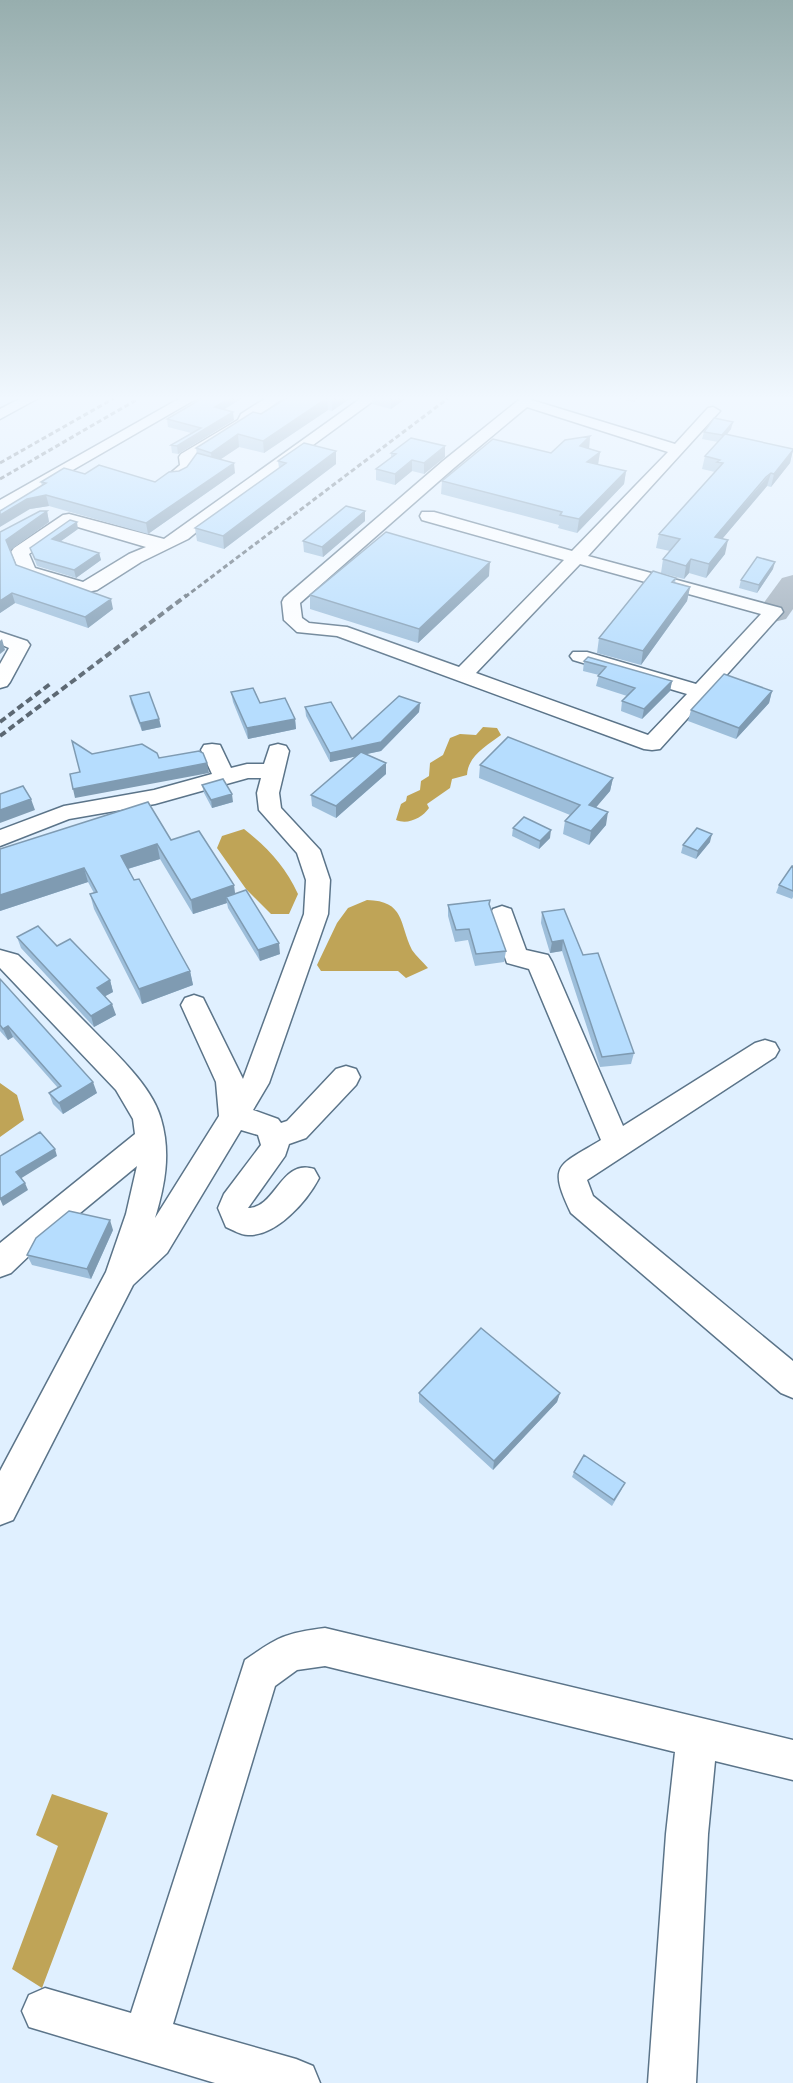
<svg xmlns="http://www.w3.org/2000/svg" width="793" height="2083" font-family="Bitter,serif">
<rect width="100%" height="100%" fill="#e0f0ff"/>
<path fill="#bfa457" d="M483,727L497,728L501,735C486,746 468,756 467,775L452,779L450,788L427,804L429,808C422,818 408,825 396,820L401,804L406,801L407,796L420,790L421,781L429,776L430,763L443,755L450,738L460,734L476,735Z
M244,829C268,848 285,866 298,894L289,914H271L246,889L217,848L222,836Z
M367,900C405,901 399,923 412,950C416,956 423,962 428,968L406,978L398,971H321L317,965L337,923L348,908Z
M0,1083L17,1095L24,1120L0,1137Z
M52,1794L108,1813L42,1988L12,1969L58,1846L36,1835Z"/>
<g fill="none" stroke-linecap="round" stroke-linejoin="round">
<path fill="#9eacb9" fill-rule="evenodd" d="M793,575V609L786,619L774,622L762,619L757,612L782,578Z"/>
<defs>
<path id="minor" d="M25,396H42L0,419V409Z
M184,396H201L0,512V500Z
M269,396H286L254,419L251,425L195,459L196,466C189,475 179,483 168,480L166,477L180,465L179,457L181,454L238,420L241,414Z
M364,396H380L216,516L188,539L141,562L97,590L82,593L21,575L11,552L14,548L63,515L69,514L164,539ZM71,525L146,547L129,554L83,582L35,568L29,554Z
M525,398L675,444L708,408L713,407L720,411L588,556L781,608L783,612L660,749L652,750L644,749L337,636L297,632L284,620L282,602L284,598L443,461L520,399ZM527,407L668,452L572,551L434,512H422L420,516L422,520L564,560L459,667L347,627L309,623L302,618L300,603L455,467ZM580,564L761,614L696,684L587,652H573L570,656L573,660L687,694L648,735L476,673Z
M0,632L27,641L30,645L10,682L7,686L0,688V664L9,648L0,644Z
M212,744L220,745L231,768L247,764H264L270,746L278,744L286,746L289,751L279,793L281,808L320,850L330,880L328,914L269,1083L253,1110L278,1119L281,1123L287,1121L336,1069L346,1066L356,1069L360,1077L356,1085L306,1138L289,1144L285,1156L248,1208C276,1208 281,1158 314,1169L319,1178C307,1201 277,1236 248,1235C241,1235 233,1230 226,1227L218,1208L224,1194L261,1145L258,1135L241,1130L167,1253L133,1285L13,1520L0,1525V1471L106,1272L126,1214L137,1166L34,1251L11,1273L0,1277V1243L135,1134L133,1119L116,1090L0,968V950L18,955C42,978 65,1002 89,1026C113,1051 152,1085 161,1119C171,1153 165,1185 155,1218L219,1116L216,1082L181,1005L185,998L194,995L203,998L243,1079L304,914L306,880L297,853L259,810L257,793L261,778H248L155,804L69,819L0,846V830L64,806L154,790L212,774L201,750L204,745Z
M502,906L511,909L526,950L548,955L552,962L623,1126L755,1043L765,1040L775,1043L779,1050L775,1057L587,1180L593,1196L793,1361V1398L781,1393L571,1213C547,1163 559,1166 601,1140L529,969L507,963L490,915L493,909Z
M325,1628L793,1740V1780L715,1761L708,1834L696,2083H648L666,1834L675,1752L325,1666L297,1670L275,1686L173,2024L296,2059L313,2066L320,2083H215L29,2027L22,2011L29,1995L45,1988L131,2013L245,1660C278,1637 285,1633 325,1628Z"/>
</defs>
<use href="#minor" stroke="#5b7489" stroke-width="3"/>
<use href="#minor" fill="#fff" fill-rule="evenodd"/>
<path stroke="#5c6873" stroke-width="3" stroke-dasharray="5 3" stroke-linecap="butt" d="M0,463L118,396
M0,479L143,396
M185,597L451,396"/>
<path stroke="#5c6873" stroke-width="4" stroke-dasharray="7 4" stroke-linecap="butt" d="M0,722L50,684
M0,736L187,595"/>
</g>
<path fill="#9dbeda" d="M290,396H361L354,400L349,399L332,411L328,410L264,453L239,447L221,459L235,473L148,534L49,506L30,509L42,486L41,482L85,474L155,482L187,467L197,454L196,448L261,414Z
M372,396H409L391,409L372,404Z
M615,396H640L634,402L615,398Z
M224,410L234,420L178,454L172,453L171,445L191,433L168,427L167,419Z
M731,429L727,434L793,449L790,463L771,487L767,486L763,491L722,539L725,554L706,578L689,573L684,579L661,573L663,559L670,551L656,548L659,534L715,472L702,469L705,456L718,442L702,439L704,432Z
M590,436L589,448L600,452L598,465L626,471L624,484L577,533L558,528L559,525L441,494L442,481L551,453Z
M445,446V457L424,474L412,471L395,485L376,480V469L391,457V453Z
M336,451V464L224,549L197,541L195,528L279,468L278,461Z
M47,511L49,522L10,550L16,565L113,609L88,628L15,603L0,613V532Z
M365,511V521L323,557L304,552L303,541Z
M78,529L61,541L99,553L101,560L76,578L37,566L30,548Z
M773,569L757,593L739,588L741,580Z
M489,576L418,643L310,609V595Z
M676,578L675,583L690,587L687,601L641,665L597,653L599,638Z
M584,661L672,681L670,691L642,719L621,711L622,701L627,696L596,686L599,675L583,671Z
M772,691L769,703L736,739L688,721L691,710Z
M231,692L260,703L295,719L296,729L248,739L233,702Z
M130,696L159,719L161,727L142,731L131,703Z
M420,703L419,712L381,751L366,754L386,763V774L336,818L312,806L311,795L357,756L330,762L306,716L305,707L352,739Z
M480,765L613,778L610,791L596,807L606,825L589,845L563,834L565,821L570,815L479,778Z
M202,785L233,802L212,808L204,793Z
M513,828L550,838L539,849L512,836Z
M171,840L235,894L280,954L260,961L228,908L227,903L193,914L160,859L128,869L190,971L193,985L142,1004L94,909L90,894L94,893L88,882L0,911V849Z
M710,842L696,859L681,853L683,845Z
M793,866V897L792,899L776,893L779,885Z
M448,905L490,907L506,951L504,962L475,966L468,940L455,942L448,916Z
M542,912L583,955L634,1053L631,1064L600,1067L562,951L550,953L541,923Z
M17,937L57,946L110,980L113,992L105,996L116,1015L94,1027L21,948Z
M0,979L97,1093L63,1114L53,1104L49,1093L58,1088L13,1037L8,1040L0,1031Z
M113,1230L91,1279L32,1265L27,1255Z
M419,1393H560L557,1402L493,1470L419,1402Z
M574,1472L622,1489L612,1506L572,1477Z"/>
<path fill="#7f9bb2" d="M233,396H246L215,415V407Z
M335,396H348L349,399L332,411V399Z
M354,396H361L354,400Z
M393,396H409L391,409V397Z
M634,396H640L634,402Z
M327,398L328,410L264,453L263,441Z
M233,412L234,420L178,454L177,446Z
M733,422L731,429L721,442L722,435Z
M238,434L239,447L212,465L211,453Z
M590,436L589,449L580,446Z
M445,446V457L424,474V463Z
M793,450L790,463L771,487L774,474Z
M336,451V464L224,549L223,536Z
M600,452L598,464L585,475L587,462Z
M412,460V471L395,485V474Z
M234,463L235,473L148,534L146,523Z
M626,471L624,484L577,533L579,519Z
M771,473L767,486L712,551L715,537Z
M46,495L49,506L30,509L0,527V515L27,499Z
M47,511L49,522L9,551L6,540Z
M365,511V521L323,557L322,547Z
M77,522L78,529L54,546L52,539Z
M728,540L725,554L706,578L709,564Z
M99,553L101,560L76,578L74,570Z
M691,559L689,573L684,579L686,566Z
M490,562L489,576L418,643L419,629Z
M775,562L773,569L757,593L759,585Z
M690,587L687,601L641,665L643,651Z
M12,593L15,603L0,613V601Z
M111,599L113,609L88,628L85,617Z
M2,639L5,650L0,654V641Z
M672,681L670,691L642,719L644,709Z
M772,691L769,703L736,739L739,728Z
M420,703L419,712L381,751L330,762V753Z
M159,719L161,727L142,731L140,723Z
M295,719L296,729L248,739L247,728Z
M207,763L209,773L75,798L73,789Z
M386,763V774L336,818V806Z
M613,778L610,791L587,818L589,805Z
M232,794L233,802L212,808L211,800Z
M31,799L35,810L0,823V810Z
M608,812L606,825L589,845L591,831Z
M551,830L550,838L539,849L540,841Z
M712,834L710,842L696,859L698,851Z
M157,844L160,859L124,870L121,856Z
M84,868L88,882L0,911V895Z
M234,885L236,900L226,897L227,903L193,914L191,900Z
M563,940L562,951L550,953L552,942Z
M279,943L280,954L260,961L258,950Z
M190,971L193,985L142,1004L139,989Z
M110,980L113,992L100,999L97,988Z
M112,1004L116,1015L94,1027L91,1016Z
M8,1026L13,1037L8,1040L3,1029Z
M93,1082L97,1093L63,1114L59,1103Z
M55,1149L57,1156L20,1179L16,1172Z
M25,1183L28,1190L3,1206L0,1199Z
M110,1220L113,1230L91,1279L87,1269Z
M560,1393L557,1402L493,1470L494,1461Z"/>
<path fill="#b6ddfe" stroke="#7f9bb2" stroke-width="1.5" d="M206,396H233L215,407L233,412L177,446L171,445L201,428L167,419Z
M290,396H335L332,399L327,398L263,441L238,434L211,453L196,448L253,412L261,414Z
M714,418L733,422L722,435L704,432Z
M725,434L793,449V450L774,474L771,473L766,477L715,537L728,540L709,564L691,559L686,566L663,559L680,539L659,534L723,463L717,462L720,460L705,456Z
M590,436L580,446L600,452L587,462L626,471L579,519L560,515L562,512L442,481L493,439L551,453L565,440Z
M411,438L445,446L424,463L412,460L395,474L376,469L396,454L391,453Z
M304,443L336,451L223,536L195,528L286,463L278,461Z
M197,453L234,463L146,523L46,495L27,499L0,515V511L46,483L41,482L64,468L85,474L99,465L155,482L169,472L179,471L187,467Z
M346,506L365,511L322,547L303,541Z
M40,511H47L6,540L16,565L111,599L85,617L12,593L0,601V532Z
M70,520L77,522L52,539L99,553L74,570L35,559L30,548Z
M386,532L490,562L419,629L310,595Z
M757,557L775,562L759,585L741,580Z
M653,571L676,578L672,582L690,587L643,651L599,638Z
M588,657L672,681L644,709L622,701L635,688L598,676L606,667L584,661Z
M724,674L772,691L739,728L691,710Z
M253,688L260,703L285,698L295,719L247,728L231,692Z
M149,692L159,719L140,723L130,696Z
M399,696L420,703L381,742L330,753L305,707L331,702L352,739Z
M508,737L613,778L589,805L608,812L591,831L565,821L580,805L480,765Z
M72,741L92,754L142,744L157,753L159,758L199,751L203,753L207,763L73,789L70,774L80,772Z
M361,752L386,763L336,806L311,795Z
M223,779L232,794L211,800L202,785Z
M23,786L31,799L0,810V794Z
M148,802L171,840L199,831L234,885L191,900L157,844L121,856L134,880L139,879L190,971L139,989L90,894L97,892L84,868L0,895V849Z
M524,817L551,830L540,841L513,828Z
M697,828L712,834L698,851L683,845Z
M792,866H793V891L779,885Z
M246,890L279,943L258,950L226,897Z
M490,900L489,904L506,951L476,954L469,929L456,930L448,905Z
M564,909L583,955L598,953L634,1053L602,1057L563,940L552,942L542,912Z
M38,926L57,946L70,939L110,980L97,988L112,1004L91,1016L17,937Z
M0,979L93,1082L59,1103L49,1093L61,1086L8,1026L3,1029L0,1025Z
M40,1132L55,1149L16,1172L25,1183L0,1199V1156Z
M69,1211L110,1220L87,1269L27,1255L36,1238Z
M481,1328L560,1393L494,1461L419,1393Z
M584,1455L625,1483L614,1500L574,1472Z"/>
<linearGradient id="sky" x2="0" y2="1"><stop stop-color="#97aeae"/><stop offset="0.58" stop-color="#f1f8ff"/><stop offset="1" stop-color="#f1f8ff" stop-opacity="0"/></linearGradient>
<rect width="793" height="687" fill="url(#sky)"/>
</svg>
